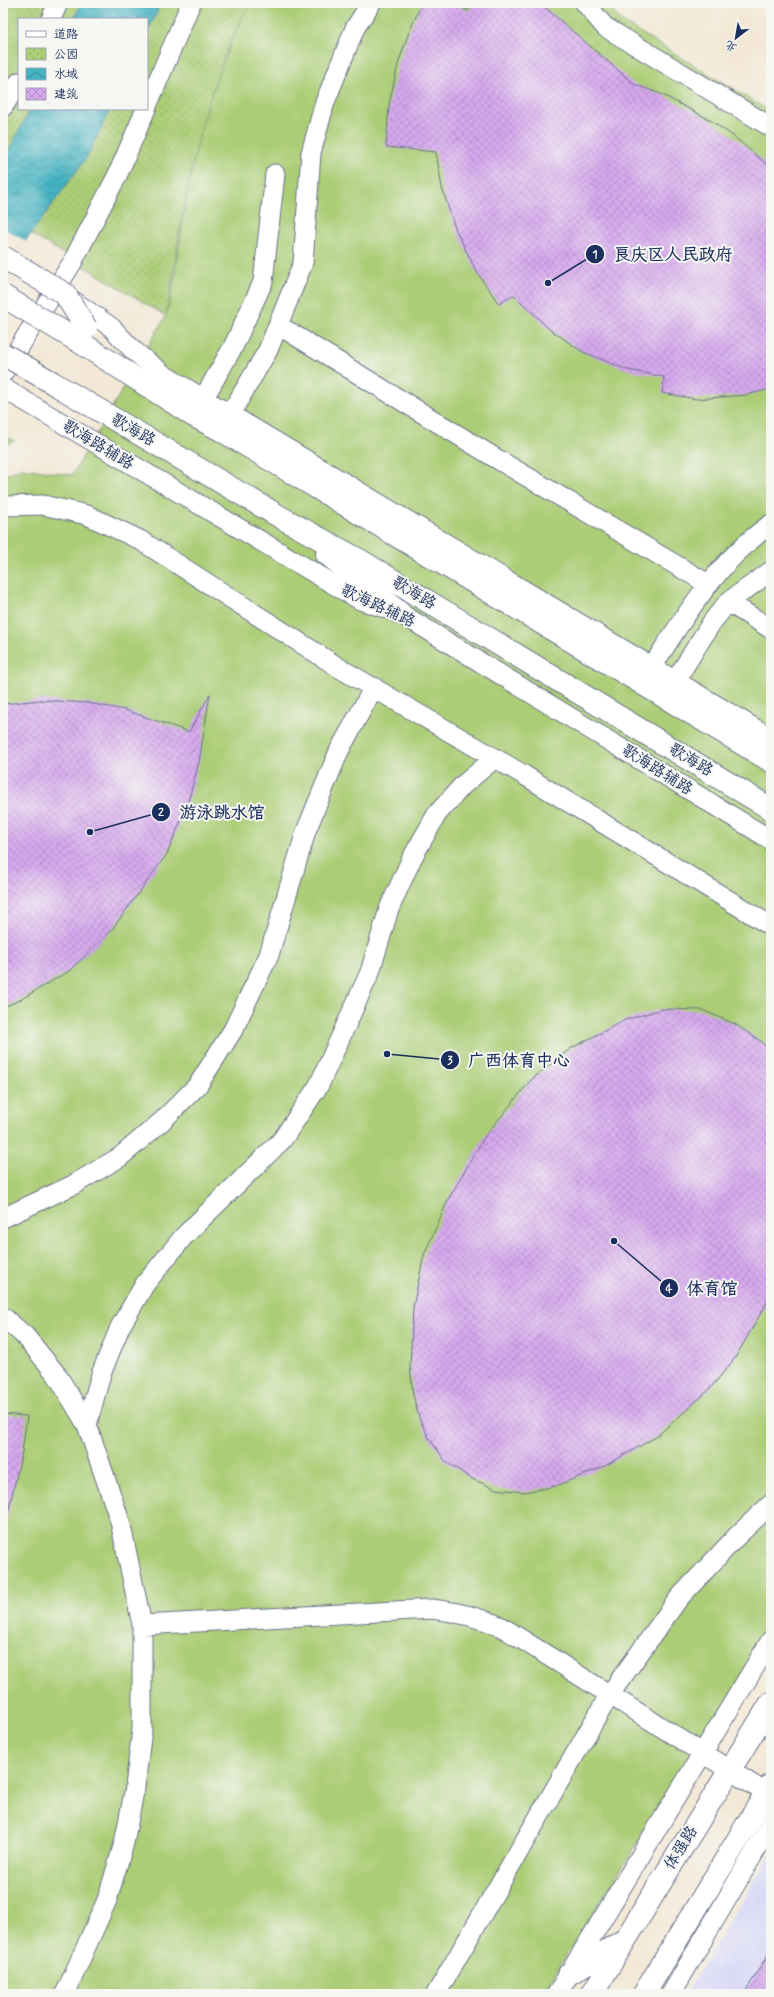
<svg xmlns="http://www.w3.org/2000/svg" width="774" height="1997" font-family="Mynerve,'LXGW WenKai TC',sans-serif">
<defs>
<pattern id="park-dots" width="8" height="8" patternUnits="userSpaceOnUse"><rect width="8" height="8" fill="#abcd76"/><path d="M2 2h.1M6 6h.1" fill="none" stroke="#93b068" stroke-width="1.8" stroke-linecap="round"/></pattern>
<pattern id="water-waves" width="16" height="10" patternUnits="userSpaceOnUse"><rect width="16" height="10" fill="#44b2c1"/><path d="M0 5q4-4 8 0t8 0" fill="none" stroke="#3891a0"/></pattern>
<pattern id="building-cross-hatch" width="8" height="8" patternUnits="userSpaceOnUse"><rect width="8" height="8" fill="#d7a9ee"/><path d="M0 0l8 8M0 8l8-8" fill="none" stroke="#ae8ac4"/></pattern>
</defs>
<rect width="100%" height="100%" fill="#f6f6f2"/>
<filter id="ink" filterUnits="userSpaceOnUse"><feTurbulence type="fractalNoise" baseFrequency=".025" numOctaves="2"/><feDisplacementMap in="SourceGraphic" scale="8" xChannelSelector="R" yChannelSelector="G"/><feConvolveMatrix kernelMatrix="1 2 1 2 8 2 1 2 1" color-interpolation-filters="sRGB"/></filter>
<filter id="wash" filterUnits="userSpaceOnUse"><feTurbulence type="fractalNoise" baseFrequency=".012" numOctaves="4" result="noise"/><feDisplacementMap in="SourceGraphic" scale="16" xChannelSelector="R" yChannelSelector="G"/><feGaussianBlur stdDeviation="0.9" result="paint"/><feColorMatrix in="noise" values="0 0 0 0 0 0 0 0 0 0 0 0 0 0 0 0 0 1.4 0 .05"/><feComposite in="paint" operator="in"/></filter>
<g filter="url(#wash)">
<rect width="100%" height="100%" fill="#f3e8d5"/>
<path fill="#d7d7f8" d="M771,1854V1994H685Z"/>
<path fill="#abcd76" stroke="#637e6a" d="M250,3H606L621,21L771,112V1633L542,1994H3V476L21,468L72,475L166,316L175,275L182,221L196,146L214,83L241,19Z"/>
<path fill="url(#park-dots)" stroke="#637e6a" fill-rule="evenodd" d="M3,3H250C213,70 195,145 182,220C176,252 173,284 166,316L3,217ZM19,19H147V109H19Z
M3,434L14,441L3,446Z"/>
<path fill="url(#water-waves)" stroke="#307090" d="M81,3H161L147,34V19H74Z
M30,109H110L87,157L3,272V163Z"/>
<path fill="#f3e8d5" d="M3,228L27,242L3,274Z"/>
<g id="blocks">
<path fill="url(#building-cross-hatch)" d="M422,3H452L468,11L474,3H540L634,84L663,95L710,120L733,136L771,168V389L746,395L696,399L662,393L664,377L628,370L583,352L549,329L514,295L499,304L476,271L455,228L442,188L436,152L386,147L389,105L398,64L409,32Z
M210,694L199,762L186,809L167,854L111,931L69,971L18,1001L3,1007V704L40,700L88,703L125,710L189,732Z
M662,1009L702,1010L735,1024L762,1042L771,1053V1296L735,1358L709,1390L656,1437L605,1466L556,1486L524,1492L496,1489L472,1479L446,1462L429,1438L419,1418L413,1395L410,1366L413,1307L424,1255L449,1198L485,1136L531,1080L570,1049L625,1020Z
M3,1414L27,1416L22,1452L4,1531Z
M771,1950V1994H744Z"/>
</g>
</g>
<g filter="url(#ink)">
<use href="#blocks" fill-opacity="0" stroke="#677088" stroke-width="1"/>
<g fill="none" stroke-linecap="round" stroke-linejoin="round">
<defs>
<path id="minor" d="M585,3L605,27L771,127
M51,19L58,3
M147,106L191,3
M3,107L19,82
M65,295L111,327L134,351L164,375L771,738
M278,325L497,459L708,584
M3,373L72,263L117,176L146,109
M3,388L360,600L400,613L771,840
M197,410L234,345L263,282L275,174
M224,425L268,350L303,263L311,153L325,102L355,28L371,3
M3,506L43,505L87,515L140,540L341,669L524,775L771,926
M728,602L771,629
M646,676C682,621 716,562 771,524
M669,691L712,622L728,602L771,571
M3,1218L73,1185L120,1157L161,1122L198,1085L233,1030L269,955L306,831L339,751L374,687
M3,1317L25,1336L57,1375L87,1425L120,1521L142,1625V1729L135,1787L124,1843L107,1900L65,1994
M87,1425L101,1374L120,1327L145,1284L184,1236L282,1140L319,1085L370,972L389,909L412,858L437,814L463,785L495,758
M142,1625L432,1609C457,1612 479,1617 502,1627L766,1793
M436,1994L610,1694L679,1598L737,1536L771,1504
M557,1994L771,1640
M671,1994L771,1824"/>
<path id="major" d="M78,341L194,416L221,430L771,761
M53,383L282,518L361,561L771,809
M327,554L400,613
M569,1974L621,1942
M592,1994L771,1703
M644,1994L771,1785"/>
</defs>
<use href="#minor" stroke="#677088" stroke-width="21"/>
<use href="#major" stroke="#677088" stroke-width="24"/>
<use href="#minor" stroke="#fff" stroke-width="19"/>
<use href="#major" stroke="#fff" stroke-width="22"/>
<defs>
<path id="major-bridge" d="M3,257L65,294L86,328
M3,296L78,341
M3,354L53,383"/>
</defs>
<use href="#major-bridge" stroke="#677088" stroke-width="24" stroke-linecap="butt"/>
<use href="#major-bridge" stroke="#fff" stroke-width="22"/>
</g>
</g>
<g text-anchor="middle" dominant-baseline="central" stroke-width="4" stroke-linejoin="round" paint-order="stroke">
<g font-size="16" fill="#1b2f5e" stroke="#f6f6f2">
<text transform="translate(133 430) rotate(30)">歌海路</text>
<text transform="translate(98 445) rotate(31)">歌海路辅路</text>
<text transform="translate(414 593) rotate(31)">歌海路</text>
<text transform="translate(378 606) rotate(25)">歌海路辅路</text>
<text transform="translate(691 760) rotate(31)">歌海路</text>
<text transform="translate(657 770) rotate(32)">歌海路辅路</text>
<text transform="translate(681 1848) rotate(-58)">体强路</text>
</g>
</g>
<path fill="none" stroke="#1b2f5e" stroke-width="1.5" d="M548 283L595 254M90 832L161 812M387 1054L450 1060M614 1241L669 1288"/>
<g fill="#1b2f5e" stroke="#f6f6f2" stroke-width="1.5">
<circle cx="548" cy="283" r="4"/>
<circle cx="90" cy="832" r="4"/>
<circle cx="387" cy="1054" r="4"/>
<circle cx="614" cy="1241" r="4"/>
<circle cx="595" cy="254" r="10"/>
<circle cx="161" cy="812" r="10"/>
<circle cx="450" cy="1060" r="10"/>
<circle cx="669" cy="1288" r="10"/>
</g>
<g font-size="12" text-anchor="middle" font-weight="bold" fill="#fff">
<text x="595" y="258">1</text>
<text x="161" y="816">2</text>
<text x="450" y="1064">3</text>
<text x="669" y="1292">4</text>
</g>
<g font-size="17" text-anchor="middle" font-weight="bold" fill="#1b2f5e" stroke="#f6f6f2" stroke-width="4" stroke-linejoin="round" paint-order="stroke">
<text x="673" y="260">良庆区人民政府</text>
<text x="222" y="818">游泳跳水馆</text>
<text x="519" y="1066">广西体育中心</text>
<text x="712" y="1294">体育馆</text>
</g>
<rect width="774" height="1997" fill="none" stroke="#f6f6f2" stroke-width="16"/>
<rect x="18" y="18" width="130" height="92" fill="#f6f6f2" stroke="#9ea6b7"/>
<rect x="26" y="31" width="20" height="6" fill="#ffffff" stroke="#9ea6b7"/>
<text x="54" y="38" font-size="12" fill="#1b2f5e">道路</text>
<rect x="26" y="48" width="20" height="12" fill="url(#park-dots)" stroke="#9ea6b7"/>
<text x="54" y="58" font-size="12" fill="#1b2f5e">公园</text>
<rect x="26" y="68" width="20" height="12" fill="url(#water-waves)" stroke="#9ea6b7"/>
<text x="54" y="78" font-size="12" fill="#1b2f5e">水域</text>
<rect x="26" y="88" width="20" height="12" fill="url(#building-cross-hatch)" stroke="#9ea6b7"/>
<text x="54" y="98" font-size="12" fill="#1b2f5e">建筑</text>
<g transform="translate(736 38) rotate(211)" stroke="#f6f6f2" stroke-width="3" paint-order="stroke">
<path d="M0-3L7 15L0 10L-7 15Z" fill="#1b2f5e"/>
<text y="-6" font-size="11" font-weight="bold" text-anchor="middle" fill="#1b2f5e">北</text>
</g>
</svg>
